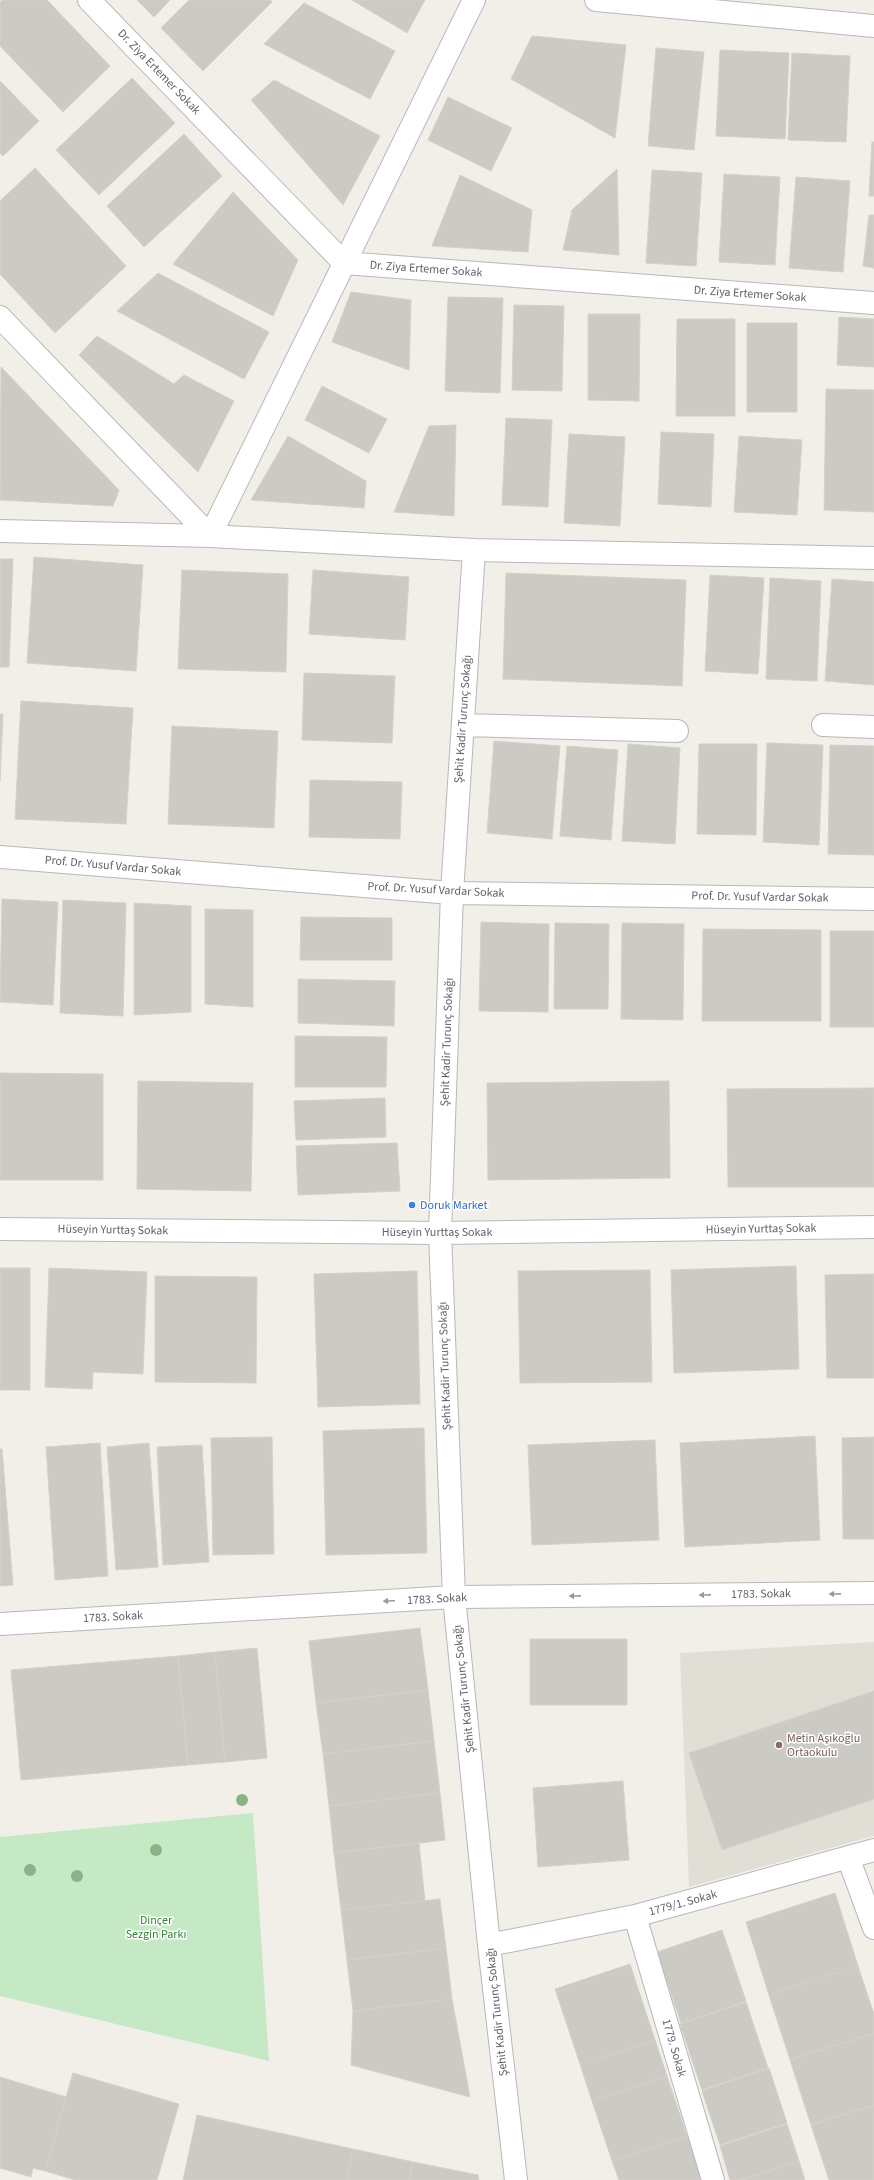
<svg xmlns="http://www.w3.org/2000/svg" width="874" height="2180" font-family="'Source Sans 3',sans-serif">
<rect width="100%" height="100%" fill="#f1efe8"/>
<path fill="#e1ded6" d="M874,1642V1836L689,1887L680,1653Z"/>
<path fill="#c5e8c5" d="M253,1813L269,2061L0,1996V1837Z"/>
<path fill="#cccac5" stroke="#d6d1c6" d="M2,0H47L110,66L63,112L0,46V2Z
M137,0H170L154,17Z
M189,0H270L272,2L203,71L161,28Z
M352,0H425L407,33Z
M304,3L395,51L370,99L264,44Z
M532,36L626,45L615,138L511,79Z
M656,48L704,52L694,150L648,146Z
M720,50L789,53L785,139L716,136Z
M792,53L850,56L846,142L788,140Z
M132,78L175,123L99,195L56,150Z
M274,80L380,136L343,205L251,100Z
M0,81L39,121L3,156L0,153Z
M448,97L512,128L491,171L428,140Z
M184,134L222,176L144,247L107,206Z
M872,142H874V196H869Z
M35,168L126,266L55,333L0,274V201Z
M617,169L619,255L563,250L572,210Z
M652,170L702,173L696,266L646,263Z
M724,174L780,177L775,265L719,262Z
M460,175L532,210L528,252L432,246Z
M796,177L850,181L843,272L789,268Z
M233,192L298,260L273,316L173,264Z
M869,215H874V268L863,266Z
M158,273L269,332L244,379L117,311Z
M351,292L411,300L409,370L332,342Z
M448,297L503,298L500,393L445,391Z
M514,305L564,306L562,391L512,390Z
M588,314H640L639,401L588,400Z
M839,317L874,319V367L837,365Z
M677,319H735V416H676Z
M747,323H797V412H747Z
M97,336L174,384L184,375L234,401L198,472L79,355Z
M1,367L119,490L113,506L0,500Z
M322,386L387,419L369,453L305,420Z
M826,389L874,390V512L824,510Z
M506,418L552,420L548,507L502,505Z
M456,425L454,516L394,512L429,426Z
M661,432L714,434L711,507L658,504Z
M569,434L625,437L620,526L564,523Z
M288,436L366,481L364,508L251,500Z
M739,436L802,440L797,515L734,512Z
M34,557L143,565L136,671L27,663Z
M0,559H13L9,667H0Z
M182,570L288,574L286,672L178,669Z
M313,570L409,577L405,640L309,634Z
M506,573L686,580L682,686L503,679Z
M710,575L764,578L758,674L705,671Z
M770,578L821,581L817,681L766,679Z
M832,579L874,582V685L825,681Z
M304,673L395,676L392,743L302,740Z
M21,701L133,708L126,824L15,819Z
M0,714H3L0,782Z
M172,726L278,731L274,828L168,824Z
M494,741L560,746L552,839L487,833Z
M767,743L823,745L819,845L763,842Z
M628,744L680,748L675,844L622,841Z
M699,744H757L756,835L697,834Z
M830,745L874,746V855L828,854Z
M567,746L618,750L611,840L560,836Z
M310,780L402,782L400,839L309,837Z
M2,899L58,902L53,1005L0,1002Z
M63,900L126,903L123,1016L60,1013Z
M134,903L191,906V1012L134,1015Z
M205,909L253,910V1007L205,1004Z
M301,917L392,918V960H300Z
M481,922L549,924L548,1012L479,1011Z
M555,923L609,924L608,1009H554Z
M622,923L684,924L683,1020L621,1019Z
M703,929L821,930V1021H702Z
M830,931H874V1027H830Z
M298,979L395,981L394,1026L298,1023Z
M295,1036L387,1037L386,1087H295Z
M0,1073L103,1074V1180H0Z
M138,1081L253,1083L251,1191L137,1189Z
M669,1081L670,1178L488,1180L487,1083Z
M874,1088V1187H728L727,1089Z
M385,1098L386,1137L296,1140L294,1101Z
M397,1143L400,1191L298,1195L296,1146Z
M796,1266L799,1369L674,1373L671,1270Z
M0,1268H30V1390H0Z
M49,1268L147,1272L143,1374L93,1372L92,1389L45,1387Z
M650,1270L652,1382L520,1383L518,1271Z
M417,1271L420,1404L318,1407L314,1274Z
M874,1274V1378H827L825,1275Z
M155,1276L257,1277L256,1383L155,1382Z
M424,1428L427,1553L326,1555L323,1431Z
M815,1436L820,1540L685,1547L680,1443Z
M272,1437L274,1554L213,1555L211,1438Z
M874,1437V1539H843L842,1438Z
M655,1440L659,1540L532,1545L528,1445Z
M100,1443L108,1576L55,1580L46,1447Z
M149,1443L158,1567L116,1570L107,1447Z
M202,1445L209,1562L163,1565L157,1447Z
M0,1449H2L13,1585L0,1586Z
M420,1628L428,1690L316,1703L309,1641Z
M530,1639H627V1705H530Z
M257,1648L267,1758L225,1762L215,1652Z
M215,1652L225,1762L188,1765L178,1656Z
M178,1656L188,1765L21,1780L11,1670Z
M428,1690L434,1741L323,1754L316,1703Z
M874,1691V1799L722,1850L689,1753Z
M434,1741L440,1793L329,1806L323,1754Z
M623,1781L629,1860L538,1867L533,1788Z
M440,1793L445,1840L334,1853L329,1806Z
M419,1843L425,1901L341,1910L334,1853Z
M835,1893L858,1966L769,1995L746,1922Z
M440,1899L446,1948L347,1960L341,1910Z
M722,1930L746,2001L681,2023L657,1952Z
M446,1948L452,1999L353,2011L347,1960Z
M630,1964L655,2040L580,2064L555,1989Z
M858,1966L874,2014V2033L790,2060L769,1995Z
M452,1999L470,2097L351,2065L353,2011Z
M746,2002L768,2068L702,2090L680,2024Z
M874,2033V2105L811,2125L790,2060Z
M655,2040L667,2076L592,2101L580,2064Z
M769,2068L787,2123L720,2145L702,2091Z
M73,2073L179,2104L157,2180H75L45,2171Z
M667,2076L687,2136L612,2161L592,2101Z
M0,2077L66,2097L45,2171L33,2168L31,2177L0,2168Z
M874,2105V2180H829L811,2125Z
M197,2115L353,2149L347,2180H183Z
M787,2124L799,2161L740,2180H730L720,2146Z
M687,2136L702,2180H619L612,2161Z
M353,2149L413,2162L409,2180H347Z
M799,2161L805,2180H742Z
M413,2162L478,2175L479,2180H409Z"/>
<g fill="none" stroke-linecap="round" stroke-linejoin="round">
<defs>
<path id="minor" d="M89,0L344,263L874,303
M596,0L874,26
M0,317L210,536L474,0
M0,531L210,536L474,550L874,558
M474,550L452,893L440,1233L454,1597L489,1945L516,2180
M463,725L677,731
M823,725L874,727
M0,857L452,893L874,899
M0,1229L440,1233L874,1227
M0,1624L454,1597L874,1593
M848,1857L874,1928
M635,1916L713,2180
M489,1945L635,1916L874,1850"/>
</defs>
<use href="#minor" stroke="#b5b8bc" stroke-width="24"/>
<use href="#minor" stroke="#fff" stroke-width="22"/>
</g>
<g fill="#89b387">
<circle cx="242" cy="1800" r="6"/>
<circle cx="156" cy="1850" r="6"/>
<circle cx="30" cy="1870" r="6"/>
<circle cx="77" cy="1876" r="6"/>
</g>
<defs><path id="oneway-solid" d="M-6-.8H1V-3.2L6.5 0L1 3.2V.8H-6Z"/></defs>
<g fill="#979a9d">
<use href="#oneway-solid" transform="translate(835 1594) rotate(179)"/>
<use href="#oneway-solid" transform="translate(705 1595) rotate(179)"/>
<use href="#oneway-solid" transform="translate(575 1596) rotate(179)"/>
<use href="#oneway-solid" transform="translate(389 1601) rotate(177)"/>
</g>
<circle fill="#3f7fe0" stroke="#fff" stroke-width="1.5" cx="412" cy="1205" r="4"/>
<circle fill="#8d6e63" stroke="#fff" stroke-width="1.5" cx="779" cy="1745" r="4"/>
<g text-anchor="middle" dominant-baseline="central" stroke-width="3" stroke-linejoin="round" paint-order="stroke">
<g font-size="12" fill="#5f6368" stroke="#fff">
<text transform="translate(159 72) rotate(46)">Dr. Ziya Ertemer Sokak</text>
<text transform="translate(426 269) rotate(4)">Dr. Ziya Ertemer Sokak</text>
<text transform="translate(750 294) rotate(4)">Dr. Ziya Ertemer Sokak</text>
<text transform="translate(463 719) rotate(-86)">Şehit Kadir Turunç Sokağı</text>
<text transform="translate(113 866) rotate(5)">Prof. Dr. Yusuf Vardar Sokak</text>
<text transform="translate(436 890) rotate(3)">Prof. Dr. Yusuf Vardar Sokak</text>
<text transform="translate(760 897) rotate(1)">Prof. Dr. Yusuf Vardar Sokak</text>
<text transform="translate(447 1042) rotate(-88)">Şehit Kadir Turunç Sokağı</text>
<text transform="translate(761 1229) rotate(-1)">Hüseyin Yurttaş Sokak</text>
<text transform="translate(113 1230) rotate(1)">Hüseyin Yurttaş Sokak</text>
<text x="437" y="1232">Hüseyin Yurttaş Sokak</text>
<text transform="translate(445 1366) rotate(-92)">Şehit Kadir Turunç Sokağı</text>
<text transform="translate(761 1594) rotate(-1)">1783. Sokak</text>
<text transform="translate(437 1599) rotate(-3)">1783. Sokak</text>
<text transform="translate(113 1617) rotate(-3)">1783. Sokak</text>
<text transform="translate(464 1689) rotate(-96)">Şehit Kadir Turunç Sokağı</text>
<text transform="translate(683 1903) rotate(-15)">1779/1. Sokak</text>
<text transform="translate(497 2012) rotate(-96)">Şehit Kadir Turunç Sokağı</text>
<text transform="translate(674 2048) rotate(74)">1779. Sokak</text>
</g>
<g font-size="12" fill="#366cbe" stroke="#fff" text-anchor="start">
<text x="420" y="1205">Doruk Market</text>
</g>
<g font-size="12" fill="#785e54" stroke="#fff" text-anchor="start">
<text x="787" y="1738">Metin Aşıkoğlu<tspan x="787" dy="14">Ortaokulu</tspan></text>
</g>
<g font-size="12" fill="#348238" stroke="#fff">
<text x="156" y="1920">Dinçer<tspan x="156" dy="14">Sezgin Parkı</tspan></text>
</g>
</g>
</svg>
